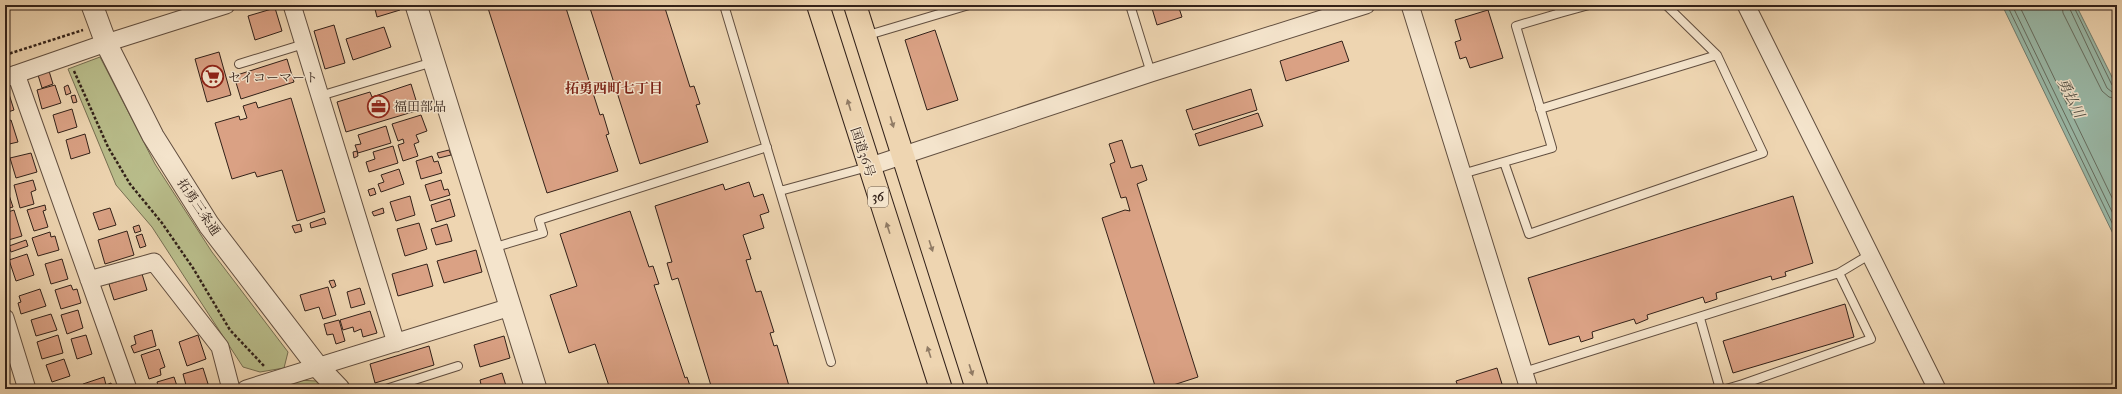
<svg xmlns="http://www.w3.org/2000/svg" width="2122" height="394" font-family="'IM FELL French Canon','Noto Serif JP',serif">
<rect width="100%" height="100%" fill="#eed5b1"/>
<filter id="stains"><feTurbulence type="fractalNoise" baseFrequency=".005" numOctaves="4"/><feColorMatrix values="0 0 0 0 .2 0 0 0 0 .09 0 0 0 0 .02 0 0 0 .5 -.17"/></filter>
<radialGradient id="worn" r=".72"><stop offset=".6" stop-color="#630" stop-opacity="0"/><stop offset="1" stop-color="#630" stop-opacity=".3"/></radialGradient>
<path fill="#b9bd8b" stroke="#766f52" d="M100,57L155,164L212,252L288,352L284,368L260,372L243,367L152,227L116,185L68,69Z
M298,380L316,381L323,389H282Z"/>
<path fill="#9ab9a8" stroke="#707c6f" d="M2002,5H2076L2117,87V242Z"/>
<g fill="none" stroke-linecap="round" stroke-linejoin="round">
<path stroke="#666d60" stroke-width="1" d="M2007,5L2117,233
M2012,5L2117,222
M2019,5L2117,208
M2062,5L2063,13L2102,91L2109,97L2117,99
M2068,5L2107,88L2112,92L2117,93
M2073,5L2112,85L2117,88"/>
</g>
<path fill="#daa184" stroke="#322119" d="M374,5H398L400,10L377,17Z
M487,5H565L600,115L603,114L609,134L606,135L618,171L547,193Z
M589,5H664L690,87L694,86L700,104L696,105L708,142L640,164Z
M1151,5H1178L1182,17L1157,25Z
M275,8L282,31L255,40L248,16Z
M1488,10L1503,58L1470,68L1466,57L1460,59L1455,42L1461,40L1455,20Z
M334,25L345,63L325,69L314,31Z
M384,27L391,47L353,60L346,39Z
M935,30L958,100L927,110L905,40Z
M1342,41L1349,61L1286,81L1280,61Z
M219,52L231,95L207,102L195,59Z
M287,59L294,82L241,99L234,76Z
M49,71L53,84L42,88L38,75Z
M411,84L419,110L346,132L337,102L370,92L372,97Z
M55,85L61,103L42,109L37,90Z
M68,85L71,93L66,95L64,87Z
M1251,89L1257,110L1193,130L1186,110Z
M9,94L14,110L5,113V96Z
M75,95L77,102L73,103L71,96Z
M291,98L325,212L297,221L282,170L257,177L255,172L232,179L215,123L239,116L240,120L247,118L243,106L256,102L258,108Z
M72,109L77,127L58,133L53,115Z
M1258,113L1263,126L1199,146L1195,134Z
M421,115L427,131L416,135L419,142L414,144L418,156L403,161L398,145L404,143L403,139L398,141L392,124Z
M11,120L18,142L5,145V122Z
M386,126L391,143L358,153L355,145L361,144L358,135Z
M85,134L90,153L71,159L66,140Z
M1122,140L1131,168L1142,165L1147,180L1137,184L1198,377L1161,389H1156L1102,218L1125,210L1130,211L1126,197L1121,198L1110,164L1115,162L1109,144Z
M393,146L398,163L369,172L366,162L375,159L373,152Z
M449,150L451,155L439,158L437,153Z
M357,151L358,156L354,158L353,152Z
M31,153L37,172L16,178L10,158Z
M432,156L434,162L438,161L442,173L421,179L416,161Z
M399,169L404,184L381,192L378,184L384,182L381,175Z
M33,180L36,190L31,192L34,204L20,208L14,185Z
M441,180L444,190L448,189L450,195L430,201L425,185Z
M749,182L754,197L763,194L769,212L760,215L764,228L743,235L751,259L746,260L756,292L761,291L774,332L770,333L774,346L777,345L789,386L786,387L787,389H712L678,278L672,280L667,263L672,262L655,206L723,184L725,190Z
M5,183L13,207L5,209Z
M374,188L376,194L370,196L368,190Z
M410,196L415,215L396,221L390,202Z
M1793,196L1813,263L1785,272L1786,276L1772,280L1771,276L1716,293L1717,299L1705,303L1703,297L1647,315L1648,319L1636,324L1634,319L1592,332L1593,338L1581,342L1579,336L1549,345L1528,278Z
M450,199L455,216L436,222L431,205Z
M45,205L46,210L43,211L48,227L34,231L27,210Z
M110,208L116,225L99,230L93,213Z
M383,208L384,213L374,216L372,212Z
M14,210L22,236L5,241V213Z
M630,211L649,267L653,266L659,284L654,285L685,378L687,377L691,389H610L595,344L569,353L550,295L577,286L560,234Z
M324,218L326,224L311,228L310,223Z
M419,223L427,249L405,256L397,229Z
M300,224L302,231L295,233L292,226Z
M447,224L452,241L436,245L431,229Z
M139,225L141,231L135,233L133,227Z
M127,231L134,255L105,264L98,240Z
M50,232L51,237L55,236L59,250L38,256L32,238Z
M142,234L146,246L140,248L136,236Z
M26,240L28,246L11,252L9,246Z
M476,250L482,272L444,283L437,261Z
M27,254L34,275L16,281L9,260Z
M62,259L68,279L51,284L45,264Z
M427,264L433,286L398,296L392,274Z
M142,274L147,290L114,300L109,284Z
M334,280L336,286L332,288L329,281Z
M71,285L73,290L77,289L81,303L61,309L55,290Z
M328,287L336,315L323,319L319,307L305,311L300,295Z
M360,288L365,304L351,308L347,292Z
M40,289L46,306L21,314L18,303L21,302L19,296Z
M1845,304L1854,337L1733,373L1723,341Z
M78,310L83,328L67,334L61,315Z
M370,311L377,333L363,337L361,329L354,332L353,327L343,330L340,320Z
M51,314L57,330L36,336L31,320Z
M339,320L345,341L336,344L333,334L327,335L324,324Z
M152,330L156,346L134,353L131,346L136,344L134,336Z
M58,335L63,353L42,359L37,342Z
M86,335L92,354L77,359L71,339Z
M198,335L206,359L187,366L179,342Z
M504,336L510,358L480,367L474,345Z
M429,346L434,365L375,383L370,364Z
M159,349L165,367L160,369L161,375L149,379L141,355Z
M64,359L70,376L52,382L46,365Z
M7,366L9,373L5,374V367Z
M203,368L209,387L187,389L183,374Z
M1497,368L1502,384L1486,389H1459L1456,381Z
M502,373L507,389H482L480,380Z
M104,377L106,385L111,383L113,389H85L83,384Z
M174,377L178,389H159L157,382Z
M1444,385L1445,389H1431Z"/>
<g fill="none" stroke-linecap="round" stroke-linejoin="round">
<defs>
<path id="service" d="M724,5L831,362
M1130,5L1151,73
M1666,5L1717,55
M1560,13L1589,5
M865,36L969,5
M239,64L304,44
M320,96L433,62
M1504,162L1529,234L1763,153L1717,55L1540,109
M1462,174L1552,148L1516,26L1560,13L1558,5
M780,191L868,167
M492,248L543,233L539,220L767,147
M1700,318L1720,389
M1524,372L1839,273L1869,255
M1743,384L1871,339L1839,273
M386,389L458,366
M1726,389L1743,384L1745,389"/>
<path id="minor" d="M292,5L396,343
M1410,5L1529,389
M1746,5L1937,389
M16,74L128,389
M5,78L106,43L226,5
M868,167L1151,73L1366,5
M89,280L154,262L220,347L231,389
M5,318L27,389
M246,389L510,307"/>
<path id="tertiary" d="M92,5L106,43L153,136L209,225L317,366L339,389
M416,5L536,389"/>
<path id="trunk" d="M818,5L941,389
M855,5L977,389"/>
</defs>
<use href="#service" stroke="#614e3f" stroke-width="10"/>
<use href="#minor" stroke="#614e3f" stroke-width="19"/>
<use href="#tertiary" stroke="#614e3f" stroke-width="23"/>
<use href="#trunk" stroke="#322119" stroke-width="24"/>
<path stroke="#322119" stroke-width="2.5" stroke-dasharray="3 2" stroke-linecap="butt" d="M5,55L83,30
M74,71L108,147L130,184L162,223L193,268L230,330L264,366"/>
<use href="#service" stroke="#f4e4cc" stroke-width="8"/>
<use href="#minor" stroke="#f4e4cc" stroke-width="17"/>
<use href="#tertiary" stroke="#f4e4cc" stroke-width="21"/>
<use href="#trunk" stroke="#eed5b1" stroke-width="22"/>
</g>
<defs><path id="oneway-solid" d="M-6-.8H1V-3.2L6.5 0L1 3.2V.8H-6Z"/></defs>
<g fill="#907b65">
<use href="#oneway-solid" transform="translate(849 105) rotate(-107)"/>
<use href="#oneway-solid" transform="translate(892 122) rotate(73)"/>
<use href="#oneway-solid" transform="translate(888 228) rotate(-108)"/>
<use href="#oneway-solid" transform="translate(931 246) rotate(72)"/>
<use href="#oneway-solid" transform="translate(929 352) rotate(-108)"/>
<use href="#oneway-solid" transform="translate(971 370) rotate(72)"/>
</g>
<defs>
<symbol id="supermarket-ring" viewBox="-11 -11 22 22"><circle r="9.5" fill="#f4e4cc" stroke="#8f2418" stroke-width="1.5"/><path d="M-6-5.5h2.5l.6 2H6L4.5 2H-2.5L-4.4-4H-6ZM-1.5 3.2a1.3 1.3 0 1 0 .1 0ZM3 3.2a1.3 1.3 0 1 0 .1 0Z" fill="#8f2418"/></symbol>
<symbol id="office-ring" viewBox="-11 -11 22 22"><circle r="9.5" fill="#f4e4cc" stroke="#8f2418" stroke-width="1.5"/><path d="M-6-3h4V-5.5h4V-3h4V5H-6ZM-1-4.5V-3h2v-1.5ZM-6 0V1H6V0Z" fill="#8f2418"/></symbol>
</defs>
<g fill-rule="evenodd">
<use href="#supermarket-ring" x="200" y="64" width="25" height="25"/>
<use href="#office-ring" x="366" y="94" width="25" height="25"/>
</g>
<g text-anchor="middle" dominant-baseline="central" stroke-width="3" stroke-linejoin="round" paint-order="stroke">
<rect fill="#f4e4cc" stroke="#6c5c4f" stroke-width="1" x="868" y="187" width="20" height="20" rx="3"/>
<g font-size="12" font-weight="bold" fill="#322119">
<text x="878" y="197">36</text>
</g>
<g font-size="13" fill="#322119" stroke="#f4e4cc" text-anchor="start">
<text x="228" y="77">セイコーマート</text>
<text x="394" y="106">福田部品</text>
</g>
<g font-size="13" fill="#322119" stroke="#f4e4cc">
<text transform="translate(863 152) rotate(72)">国道36号</text>
<text transform="translate(199 207) rotate(56)">拓勇三条通</text>
</g>
<g font-size="14" font-weight="bold" fill="#7a1f14" stroke="#f4e4cc">
<text x="614" y="88">拓勇西町七丁目</text>
</g>
<g font-size="14" font-style="italic" fill="#514f44" stroke="#f4e4cc">
<text transform="translate(2071 98) rotate(64)">勇払川</text>
</g>
</g>
<rect width="2122" height="394" fill="none" stroke="#eed5b1" stroke-width="20"/>
<rect x="6" y="6" width="2110" height="382" fill="none" stroke="#322119" stroke-width="2"/>
<rect x="10" y="10" width="2102" height="374" fill="none" stroke="#322119"/>
<rect width="100%" height="100%" filter="url(#stains)"/>
<rect width="100%" height="100%" fill="url(#worn)"/>
</svg>
